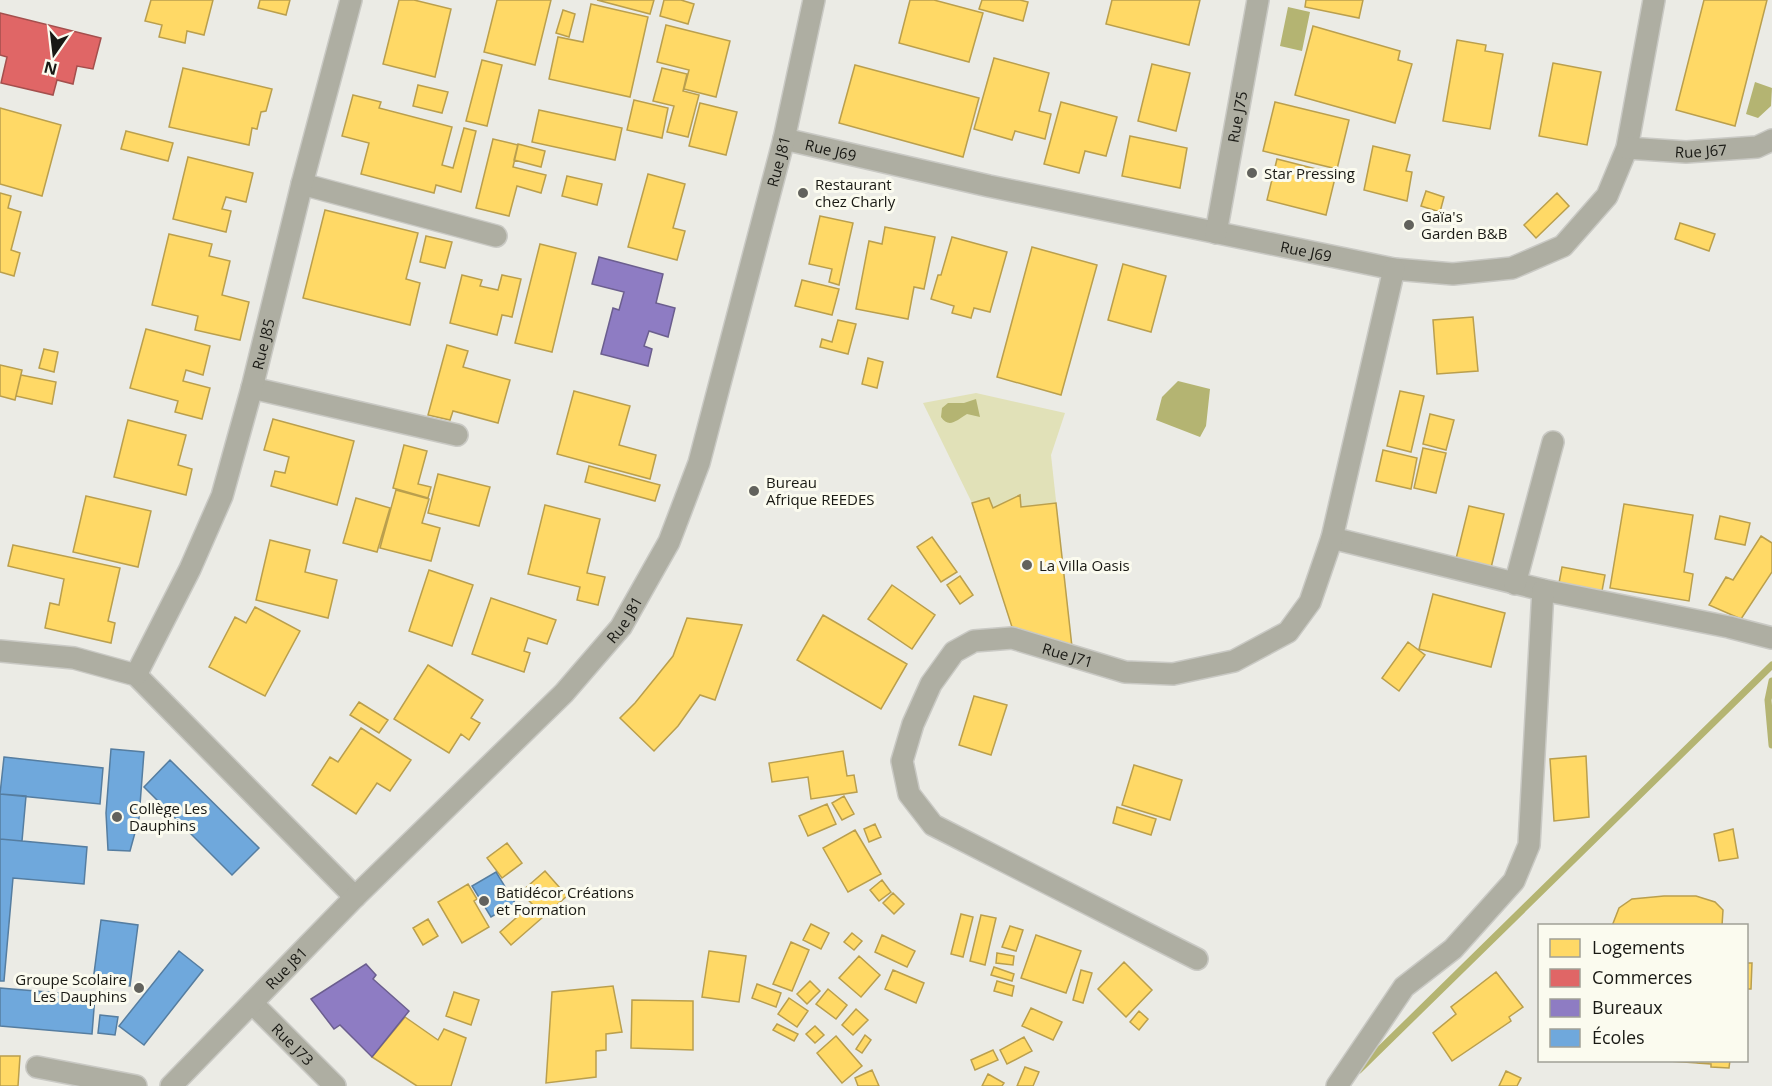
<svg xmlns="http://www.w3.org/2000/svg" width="1772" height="1086" font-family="'Open Sans',sans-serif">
<rect width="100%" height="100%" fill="#ebebe5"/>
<path fill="#e1e1b8" d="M976,393L1065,413L1051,455L1072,647L1012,627L972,503L923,403Z"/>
<path fill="#b4b472" d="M1288,7L1310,12L1302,51L1280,46Z
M1755,82L1772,88L1771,106L1758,118L1746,114Z
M1178,381L1210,389L1206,426L1200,437L1156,420L1162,397Z
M976,399L980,417L967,414C957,420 949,429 941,417L942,408L948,403H964Z"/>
<path fill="#ffd966" stroke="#ba9f4d" stroke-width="1.5" d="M151,0H213L204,35L187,31L185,43L159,37L162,25L145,21Z
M260,0H290L286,15L258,8Z
M399,0H414L451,9L435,77L383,64Z
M497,0H551L535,65L484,52Z
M597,0H654L650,14Z
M664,0H681L694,4L688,24L660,16Z
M910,0H934L983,13L969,62L899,43Z
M982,0H1020L1028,2L1023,21L979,9Z
M1112,0H1200L1189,45L1106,24Z
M1306,0H1363L1359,18L1305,7Z
M1704,0H1767L1735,126L1676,110Z
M591,4L648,17L630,97L549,79L558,37L583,42Z
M563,10L575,14L569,37L556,33Z
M666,25L730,41L716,97L684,89L689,70L657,62Z
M1313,26L1400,51L1398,60L1412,64L1395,123L1295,95Z
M1457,40L1486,45L1485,51L1503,54L1490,129L1443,121Z
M994,58L1049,73L1039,111L1051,114L1045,139L1015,131L1012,140L974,129Z
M482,60L502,65L487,126L466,121Z
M1553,63L1601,72L1587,145L1539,136Z
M1152,64L1190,73L1176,131L1138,121Z
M855,65L979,98L963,157L839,123Z
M183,68L272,89L266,111L261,112L257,129L252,128L249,145L169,127Z
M662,68L687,74L683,91L699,95L688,137L667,132L674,106L653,101Z
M418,85L448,92L442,113L413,106Z
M353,95L381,102L379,108L452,127L442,165L453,168L464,128L476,131L461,192L436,185L434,193L361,174L369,143L342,136Z
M634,100L668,108L662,138L627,130Z
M1061,102L1117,117L1106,156L1085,151L1079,173L1044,164Z
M1275,102L1349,120L1337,169L1263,151Z
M700,103L737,112L726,155L689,146Z
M0,108L61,125L42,196L0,184Z
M539,110L622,128L615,160L532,142Z
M126,131L173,143L168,161L121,149Z
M1130,136L1187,148L1180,188L1122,176Z
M493,139L518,145L513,167L546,175L541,193L517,186L509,216L476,208Z
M518,144L545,151L541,167L514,160Z
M1373,146L1410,155L1406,171L1412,172L1407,201L1364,190Z
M188,157L253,173L246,202L226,197L222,209L231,211L226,232L173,219Z
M1277,159L1336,174L1326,215L1267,200Z
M648,174L685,184L673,228L685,231L677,260L628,247Z
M567,176L602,184L597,205L562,196Z
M1426,191L1444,197L1440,212L1421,206Z
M0,193L11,196L8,208L21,212L11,250L20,253L14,276L0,272Z
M1557,193L1569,206L1536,238L1524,225Z
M325,210L418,233L406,279L420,283L410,325L303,298Z
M820,216L853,223L839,285L829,282L832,269L809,264Z
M1680,223L1715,234L1709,251L1675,239Z
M885,227L935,237L924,289L914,287L908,319L856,309L869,241L882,244Z
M169,234L212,244L209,256L230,261L222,295L249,302L240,340L195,330L198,316L152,305Z
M426,236L452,242L445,268L420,262Z
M952,237L1007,252L990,312L974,308L971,318L952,313L954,306L931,299L938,275H941Z
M540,244L576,253L552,352L515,343Z
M1032,247L1097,265L1061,395L997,377Z
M1123,264L1166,276L1151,332L1108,320Z
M462,275L482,280L480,286L498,290L502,275L521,279L512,317L502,315L497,335L450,323Z
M802,280L839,289L832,315L795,306Z
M1473,317L1478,371L1437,374L1433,320Z
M838,320L856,324L848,354L820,347L822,339L832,342Z
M146,329L210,346L203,375L186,370L183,381L210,388L202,419L175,412L178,401L130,388Z
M447,345L468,351L463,367L510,380L498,423L453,411L450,420L428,415Z
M44,349L58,352L54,372L39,368Z
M868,358L883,362L877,388L862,384Z
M0,365L22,370L15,400L0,396Z
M21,375L56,382L52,404L16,396Z
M574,391L630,406L619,445L656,455L650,479L557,454Z
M1400,391L1424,396L1411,452L1387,446Z
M1430,414L1454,420L1446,450L1423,444Z
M273,419L354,441L337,505L271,486L275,471L285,473L289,457L264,450Z
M128,420L186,435L178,465L192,469L186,495L114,477Z
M404,445L427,451L418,484L431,487L428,498L393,488Z
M1423,448L1446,453L1436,493L1414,488Z
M1383,450L1417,458L1411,489L1376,481Z
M589,466L660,485L655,501L585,482Z
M438,474L490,487L479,526L428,513Z
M396,490L429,499L422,523L440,528L431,561L380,548Z
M1020,495L1021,507L1056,503L1072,647L1012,627L972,503L989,498L993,508Z
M86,496L151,511L138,567L73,552Z
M356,498L390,508L377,552L343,543Z
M1624,504L1693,515L1684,572L1693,574L1689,601L1610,588Z
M545,505L600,519L587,573L605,577L598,605L577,600L580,587L528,574Z
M1469,506L1504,514L1490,572L1455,563Z
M1720,516L1750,523L1745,545L1715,539Z
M1761,536L1772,543V572L1741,619L1709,605L1726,577L1733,580Z
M932,537L957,572L941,582L917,547Z
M270,540L310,550L305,572L337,580L328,618L256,600Z
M13,545L120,568L108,621L115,623L111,643L45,628L50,603L59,605L64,579L8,566Z
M1562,567L1605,575L1602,591L1559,583Z
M429,570L473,585L452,646L409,631Z
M960,576L973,595L960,604L947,585Z
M892,585L935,615L912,649L868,619Z
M1433,594L1505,613L1491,667L1419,649Z
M491,598L556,620L547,644L528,638L524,651L530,653L524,672L472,654Z
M255,607L300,631L265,696L209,667L235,617L246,623Z
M823,615L907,664L881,709L797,660Z
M687,618L742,625L715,700L700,695L678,726L654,751L620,718L635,703L673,656Z
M1408,642L1425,655L1399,691L1382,678Z
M428,665L483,700L471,718L480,723L469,740L461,734L449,753L394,719Z
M974,696L1007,705L991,755L959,745Z
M359,702L388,720L379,733L350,715Z
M361,728L411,760L390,791L377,783L356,814L312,785L330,757L338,762Z
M843,751L847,776L854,775L857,792L811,799L808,777L772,782L769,763Z
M1586,756L1589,817L1554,821L1550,759Z
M1134,765L1182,780L1170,820L1122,805Z
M844,796L854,814L842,820L832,803Z
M827,804L836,824L808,836L799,816Z
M1117,807L1156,819L1151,835L1113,823Z
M875,824L881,837L869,842L864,829Z
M1733,829L1738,858L1719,861L1714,834Z
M855,830L881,874L848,892L823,848Z
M507,843L522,863L502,878L487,858Z
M545,871L567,896L511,945L500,932L532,904L521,892Z
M882,880L891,892L879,901L870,890Z
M468,884L477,899L474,901L489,927L462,943L438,902Z
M893,893L904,904L894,914L883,903Z
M1664,896H1696L1715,902L1723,910L1722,926H1612L1619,908L1632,899Z
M961,914L973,917L963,957L951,954Z
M981,915L996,918L985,965L970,961Z
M428,919L438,936L423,945L413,928Z
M811,924L829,933L821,949L803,940Z
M1010,926L1023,930L1016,951L1002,947Z
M852,933L862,941L854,950L844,942Z
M882,935L915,951L907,967L875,952Z
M1036,935L1081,951L1066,993L1021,978Z
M791,942L809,950L792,991L773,984Z
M709,951L746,956L739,1002L702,997Z
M997,953L1014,956L1013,965L996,963Z
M859,956L880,975L861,997L839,978Z
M1124,962L1152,990L1126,1017L1098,989Z
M1746,963H1752L1751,989H1746Z
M994,967L1014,974L1012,981L991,975Z
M893,970L924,983L916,1003L885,989Z
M1081,970L1092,973L1083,1003L1073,1000Z
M1496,972L1523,1007L1509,1017L1511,1021L1452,1061L1433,1033L1456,1014L1451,1007Z
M810,981L820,991L807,1004L797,994Z
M997,981L1014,986L1012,996L994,991Z
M757,984L781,993L776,1007L752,998Z
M613,986L622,1032L606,1034V1050L596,1051V1077L546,1083L552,992Z
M828,989L847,1005L836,1019L816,1004Z
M454,992L479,1000L471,1025L446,1016Z
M789,998L808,1011L797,1027L778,1014Z
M632,1000L693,1001V1050L631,1048Z
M1031,1008L1062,1022L1053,1040L1022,1026Z
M856,1009L868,1020L853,1035L842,1025Z
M1139,1011L1148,1019L1139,1030L1130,1022Z
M405,1017L438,1040L444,1029L466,1038L451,1086H417L372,1057Z
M777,1024L798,1034L794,1041L773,1030Z
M815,1026L824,1035L815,1043L806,1034Z
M865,1035L871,1040L862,1053L856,1049Z
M836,1036L862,1066L842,1083L817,1053Z
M1024,1037L1032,1051L1007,1064L1000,1050Z
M993,1050L998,1060L975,1070L971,1060Z
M0,1056H20L18,1086H0Z
M1654,1060H1697V1063Z
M1697,1060H1730L1729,1068L1711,1067V1064L1697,1063Z
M1025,1067L1039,1072L1033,1086H1017Z
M872,1070L879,1086H858L855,1078Z
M1506,1071L1521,1078L1517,1086H1499Z
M988,1074L1004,1083L1002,1086H982Z"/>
<path fill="#e06666" stroke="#a44f4d" stroke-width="1.5" d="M0,13L101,38L93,69L77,66L73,84L57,80L53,95L1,83L7,57L0,55Z"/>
<path fill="#8e7cc3" stroke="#6b5e8e" stroke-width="1.5" d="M599,257L663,274L656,303L675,308L668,337L649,331L644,346L652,349L648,366L601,354L613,308L619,310L624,292L592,284Z
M366,964L376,975L373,979L409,1011L372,1057L340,1025L334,1029L311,999Z"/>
<path fill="#6fa8dc" stroke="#557da0" stroke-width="1.5" d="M111,749L144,752L139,818L130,851L108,850L106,813Z
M4,757L103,768L100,804L0,794Z
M170,760L259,848L232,875L144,787Z
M0,794L26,796L22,841L0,839Z
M0,839L87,847L84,884L13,878L4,981H0Z
M496,872L515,903L491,917L472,886Z
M101,920L138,925L130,986L93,981Z
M179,951L203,970L144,1045L119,1026Z
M0,988L95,996L92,1034L0,1026Z
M100,1015L118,1017L115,1035L98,1033Z"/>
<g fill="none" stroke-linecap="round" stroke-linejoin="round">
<path stroke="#b4b472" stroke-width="7" d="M1772,681L1768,700L1772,745
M1359,1070L1772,665"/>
<defs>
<g id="street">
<path id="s1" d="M784,139L989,186L1394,269L1453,274L1512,268L1563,246L1607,196L1627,148L1654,0"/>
<path id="s2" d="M1627,148L1686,152L1757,147L1772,140"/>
<path d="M302,184L496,236"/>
<path id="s3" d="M1216,233L1258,0"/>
<path d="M252,388L457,435"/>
<path d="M1332,538L1543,590L1729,627L1772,638"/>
<path d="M1515,584L1553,442"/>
<path d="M0,651L74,658L136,675L355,897"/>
<path id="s4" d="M136,675L190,569L222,496L252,388L302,184L351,0"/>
<path id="s5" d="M1197,959L933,825L909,794L902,761L913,724L931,684L954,652L974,641L1012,638L1125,672L1173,674L1234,661L1288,632L1310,602L1332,538L1394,269"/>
<path id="s6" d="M252,1003L335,1086"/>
<path d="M37,1067L136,1086"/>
<path id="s7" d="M171,1086L355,897L564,693L621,627L669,542L699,463L784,139L814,0"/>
<path d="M1337,1086L1404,987L1453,949L1514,881L1529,845L1543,590"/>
</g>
</defs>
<use href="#street" stroke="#c9c9c4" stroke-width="24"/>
<use href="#street" stroke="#aeaea2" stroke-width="21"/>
</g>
<g fill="#62625d" stroke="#fbfbef" stroke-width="2">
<circle cx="1252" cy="173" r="6"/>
<circle cx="803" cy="193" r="6"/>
<circle cx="1409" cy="225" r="6"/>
<circle cx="754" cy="491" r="6"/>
<circle cx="1027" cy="565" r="6"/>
<circle cx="117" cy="817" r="6"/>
<circle cx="484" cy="901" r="6"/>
<circle cx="139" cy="988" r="6"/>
</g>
<g text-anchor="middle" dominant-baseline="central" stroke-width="6" stroke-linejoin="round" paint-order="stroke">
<g font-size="15" fill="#191914" stroke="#fbfbef">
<text stroke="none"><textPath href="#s3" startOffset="118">Rue J75</textPath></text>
<text stroke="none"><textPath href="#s1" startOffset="48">Rue J69</textPath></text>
<text stroke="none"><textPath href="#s2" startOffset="74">Rue J67</textPath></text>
<text stroke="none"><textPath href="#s7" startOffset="1137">Rue J81</textPath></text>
<text stroke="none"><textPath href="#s1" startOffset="534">Rue J69</textPath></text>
<text stroke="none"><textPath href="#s4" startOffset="356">Rue J85</textPath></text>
<text stroke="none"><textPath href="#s7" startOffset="651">Rue J81</textPath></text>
<text stroke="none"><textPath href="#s5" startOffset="610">Rue J71</textPath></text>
<text stroke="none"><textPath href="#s7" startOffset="165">Rue J81</textPath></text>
<text stroke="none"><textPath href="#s6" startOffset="58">Rue J73</textPath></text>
</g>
<g font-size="15" fill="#191914" stroke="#fbfbef" text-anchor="start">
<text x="1264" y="173">Star Pressing</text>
<text x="815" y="184">Restaurant<tspan x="815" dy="17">chez Charly</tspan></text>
<text x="1421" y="216">Gaïa's<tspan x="1421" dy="17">Garden B&amp;B</tspan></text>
<text x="766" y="482">Bureau<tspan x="766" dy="17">Afrique REEDES</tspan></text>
<text x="1039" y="565">La Villa Oasis</text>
<text x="129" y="808">Collège Les<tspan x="129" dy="17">Dauphins</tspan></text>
<text x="496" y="892">Batidécor Créations<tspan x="496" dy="17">et Formation</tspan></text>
<text x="127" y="979" text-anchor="end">Groupe Scolaire<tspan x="127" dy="17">Les Dauphins</tspan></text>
</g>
</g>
<rect x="1538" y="924" width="210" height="138" fill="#fbfbef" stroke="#a1a197" stroke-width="1.5"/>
<rect x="1550" y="939" width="30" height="18" fill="#ffd966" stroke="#a1a197" stroke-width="1.5"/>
<text x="1592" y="954" font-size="18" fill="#191914">Logements</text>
<rect x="1550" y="969" width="30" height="18" fill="#e06666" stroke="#a1a197" stroke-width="1.5"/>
<text x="1592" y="984" font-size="18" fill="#191914">Commerces</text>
<rect x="1550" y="999" width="30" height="18" fill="#8e7cc3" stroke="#a1a197" stroke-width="1.5"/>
<text x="1592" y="1014" font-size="18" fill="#191914">Bureaux</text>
<rect x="1550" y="1029" width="30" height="18" fill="#6fa8dc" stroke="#a1a197" stroke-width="1.5"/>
<text x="1592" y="1044" font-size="18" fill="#191914">Écoles</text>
<g transform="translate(54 54) rotate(194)" stroke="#fbfbef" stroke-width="4.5" paint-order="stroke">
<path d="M0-4.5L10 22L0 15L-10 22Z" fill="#191914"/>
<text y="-9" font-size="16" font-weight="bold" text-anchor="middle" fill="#191914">N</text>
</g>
</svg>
